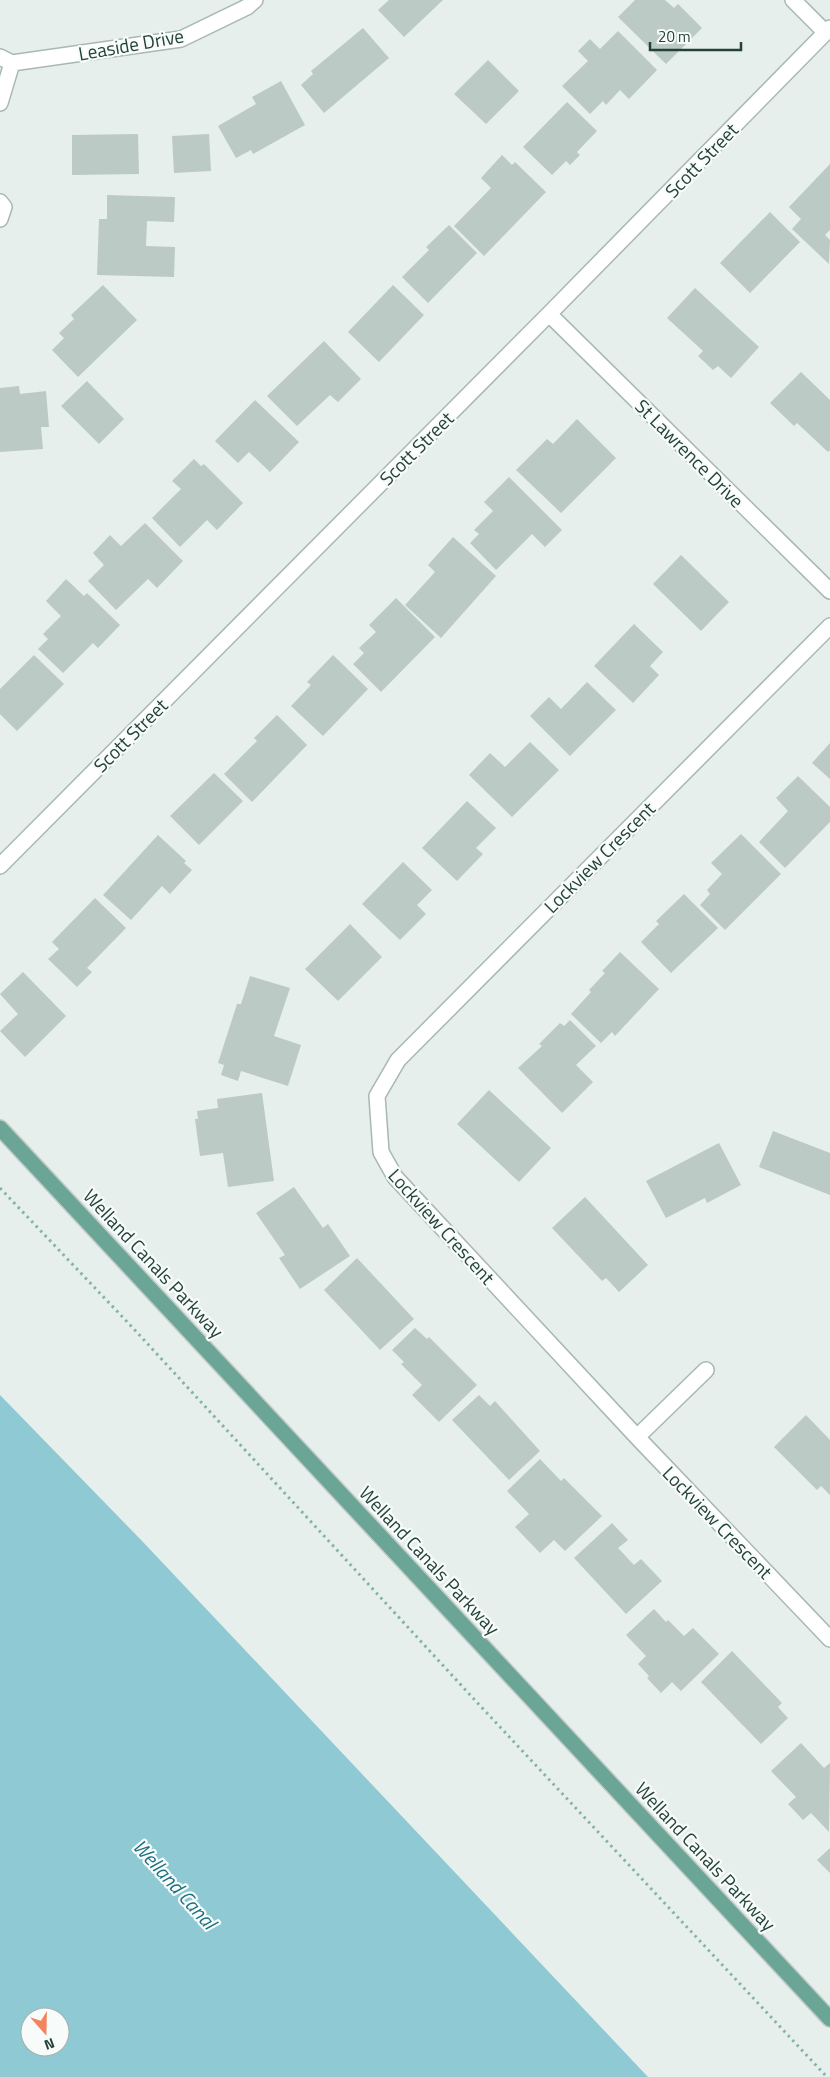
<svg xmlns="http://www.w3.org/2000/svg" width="830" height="2077" font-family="'Titillium Web',sans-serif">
<rect width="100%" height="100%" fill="#e6efeb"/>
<path fill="#8ec9d4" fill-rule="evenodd" d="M0,1395L143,1542L648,2077H0ZM30,2017H60V2047H30Z"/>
<path fill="#bbcac4" d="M389,0H443L404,37L378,10Z
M635,0H665L674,8L678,4L702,28L666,64L618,17Z
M363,28L389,58L324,113L301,85L313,74L311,71Z
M618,31L657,70L629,99L620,90L606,105L603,101L590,114L562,86L588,61L578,51L590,39L600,49Z
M488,60L519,91L486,124L454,94Z
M281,81L305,125L253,154L251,150L236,158L218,126L256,104L252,97Z
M567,102L597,131L577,152L580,155L570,165L566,161L552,175L523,147Z
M138,134L139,174L72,175V135Z
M209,134L211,171L174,173L172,136Z
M502,155L512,165L515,162L546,192L484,256L454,226L491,188L481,178Z
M830,164V230L825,235L830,240L829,264L792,229L801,219L789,207Z
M107,195L175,197L174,222L147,221L146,246L175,247L174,277L97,275L99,219H107Z
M770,212L800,242L750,293L720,263Z
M449,225L477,253L428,303L402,277L429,250L426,247Z
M103,285L137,320L78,377L52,350L64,338L59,333L74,319L71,315Z
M393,285L424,315L379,362L348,332Z
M695,288L759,347L731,378L718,366L713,370L698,356L703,351L667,318Z
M324,341L361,379L338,402L330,395L297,426L267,396Z
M801,372L830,400V450L828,452L797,423L794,426L770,403Z
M87,381L124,419L99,444L61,406Z
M19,386L20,394L46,391L49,427H41L43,449L0,452V388Z
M255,400L299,442L270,472L249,452L238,463L215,441Z
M577,419L616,458L561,513L516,470L547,439L553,444Z
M194,459L201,466L204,464L243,503L217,530L207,520L180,547L152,518L181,489L172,481Z
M509,477L562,530L545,547L532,534L496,570L470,543L479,534L474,530L493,511L484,502Z
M145,523L183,561L157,588L148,579L116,610L88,581L104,565L93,553L110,535L121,546Z
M453,537L496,576L441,638L405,605L435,572L428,565Z
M681,555L729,602L701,631L653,584Z
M66,579L84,596L87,593L120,625L98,648L93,643L63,673L38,649L48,639L43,634L61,616L46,601Z
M396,598L435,637L381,692L353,664L364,653L359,648L376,632L369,625Z
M634,624L663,652L650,666L659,675L633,703L594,666Z
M34,655L64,684L17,731L0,714V689Z
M333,655L368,689L323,736L291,706L311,685L307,682Z
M587,682L616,710L570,756L530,716L549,697L561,709Z
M277,715L307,745L252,802L224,774L257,741L254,738Z
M530,742L559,770L512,817L469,775L490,753L505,767Z
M830,743V779L812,763Z
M214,773L243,801L199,845L170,816Z
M798,776L830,807V822L785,868L759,842L788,811L776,798Z
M467,801L496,828L476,848L483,854L457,881L422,848Z
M741,834L781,874L725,930L700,905L710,894L707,890L722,874L711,863Z
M158,835L186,861L184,863L192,870L170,894L162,886L131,920L103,895Z
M403,862L432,890L417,905L426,914L400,940L362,904Z
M684,894L718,928L671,973L641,942L659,924L656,921Z
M95,898L126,928L87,968L92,972L77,987L48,959L59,949L52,942Z
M350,924L382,957L338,1001L305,969Z
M620,952L659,989L615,1036L612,1032L601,1043L571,1014L591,992L589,990L605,973L602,971Z
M23,972L66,1016L25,1057L0,1031L18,1014L0,994Z
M250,976L290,988L274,1036L301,1045L288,1086L241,1071L238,1081L221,1075L224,1065L218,1063L237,1004H241Z
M570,1020L596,1046L576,1065L593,1082L562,1113L518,1068L542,1046L539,1044L560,1023L564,1026Z
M489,1090L551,1148L519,1182L457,1124Z
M262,1093L274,1181L228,1187L223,1153L200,1156L195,1119H198L197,1111L218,1108L217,1099Z
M773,1131L830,1153V1195L759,1167Z
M719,1143L741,1185L707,1203L705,1198L666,1218L646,1181Z
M294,1187L323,1228L328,1224L350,1256L300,1289L279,1258L285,1255L256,1213Z
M585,1197L648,1265L619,1292L606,1278L602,1281L552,1228Z
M357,1258L414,1319L380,1350L324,1290Z
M415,1328L427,1339L429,1337L477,1385L439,1422L412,1395L422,1385L401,1364L404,1362L392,1350Z
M479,1395L490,1406L495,1401L540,1451L509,1480L452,1420Z
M806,1415L830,1440V1495L821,1486L817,1490L774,1447Z
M540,1459L561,1481L564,1478L602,1516L565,1551L554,1540L540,1553L515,1527L529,1514L507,1491Z
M612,1523L628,1540L618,1548L634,1565L641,1559L662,1581L626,1614L574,1558Z
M654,1609L666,1622L668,1620L684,1636L693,1628L719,1654L681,1691L672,1682L661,1693L647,1678L649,1676L638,1664L646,1656L626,1635Z
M732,1651L782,1703L778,1707L788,1718L761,1744L701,1682Z
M801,1743L824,1768L830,1763L829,1832L811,1813L803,1820L788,1804L796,1797L771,1771Z
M830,1848V1873L817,1860Z"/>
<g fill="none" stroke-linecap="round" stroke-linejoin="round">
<defs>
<path id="minor" d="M793,0L825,32
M0,57L12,63L181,39L247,7L255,0
M0,103L12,63
M0,202L4,207L0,219
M549,314L830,591
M830,626L398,1060L377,1096L381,1152L395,1177L637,1437L830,1639
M0,866L549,314L830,28
M637,1437L706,1370"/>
<path id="major" d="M0,1128L830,2019"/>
</defs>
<use href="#minor" stroke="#a8b8b2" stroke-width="18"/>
<use href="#major" stroke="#c2cac8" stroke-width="18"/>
<path stroke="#86b3a5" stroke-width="3" stroke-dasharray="2.5 4" stroke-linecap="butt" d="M0,1188L133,1328L472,1697L827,2077"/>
<use href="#minor" stroke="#fff" stroke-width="15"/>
<use href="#major" stroke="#6aa596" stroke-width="15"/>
</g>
<g text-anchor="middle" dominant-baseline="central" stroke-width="4.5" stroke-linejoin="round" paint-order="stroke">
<g font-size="19" fill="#24423a" stroke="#f7fbf9">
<text transform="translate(131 44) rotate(-10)">Leaside Drive</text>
<text transform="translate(701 160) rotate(-46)">Scott Street</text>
<text transform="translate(416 448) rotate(-45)">Scott Street</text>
<text transform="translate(690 453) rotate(45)">St Lawrence Drive</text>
<text transform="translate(130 735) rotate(-45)">Scott Street</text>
<text transform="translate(599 857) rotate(-45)">Lockview Crescent</text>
<text transform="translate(442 1226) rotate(48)">Lockview Crescent</text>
<text transform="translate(154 1263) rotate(47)">Welland Canals Parkway</text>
<text transform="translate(718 1522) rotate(46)">Lockview Crescent</text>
<text transform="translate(430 1560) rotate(47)">Welland Canals Parkway</text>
<text transform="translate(706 1856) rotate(47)">Welland Canals Parkway</text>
</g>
<g font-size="20" font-style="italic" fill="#1c6f80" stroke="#f7fbf9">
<text transform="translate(175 1884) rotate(48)">Welland Canal</text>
</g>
</g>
<g transform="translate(45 2032) rotate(160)"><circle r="24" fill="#f7fbf9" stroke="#a3b1ad"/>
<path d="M0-4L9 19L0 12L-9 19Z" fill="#f4845f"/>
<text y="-8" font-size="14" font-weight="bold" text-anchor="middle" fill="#24423a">N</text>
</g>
<path d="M650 42v8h91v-8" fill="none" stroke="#24423a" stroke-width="2.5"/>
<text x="658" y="42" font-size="15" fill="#24423a" stroke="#f7fbf9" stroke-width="4" paint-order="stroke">20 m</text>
</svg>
